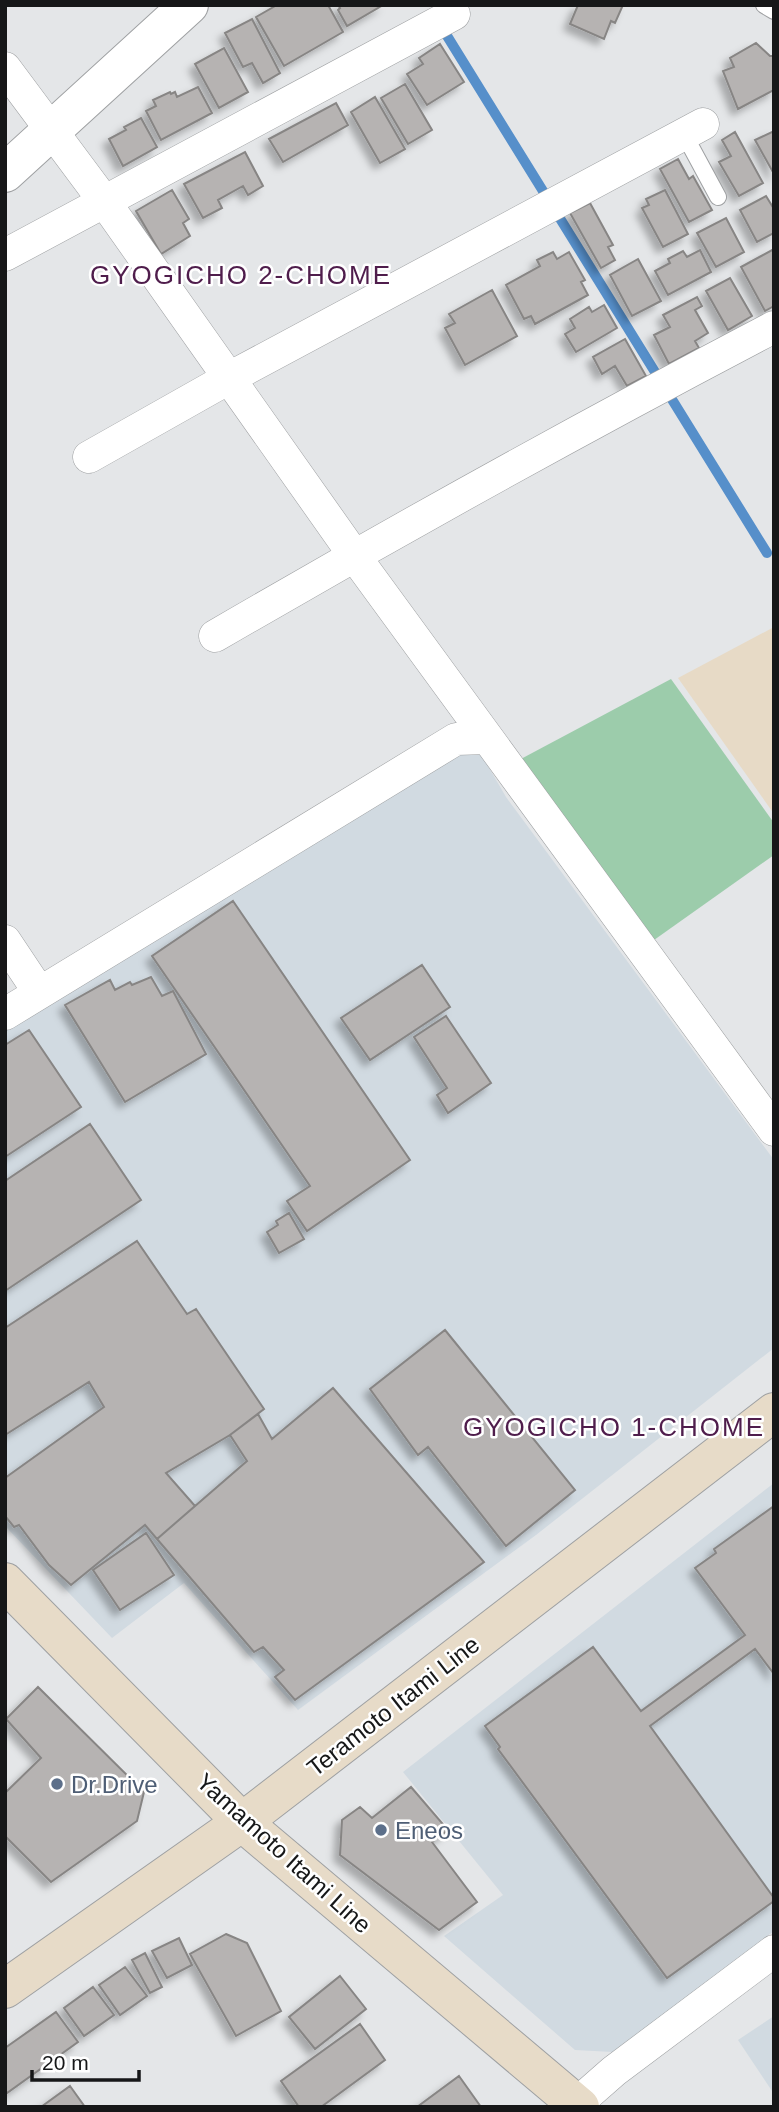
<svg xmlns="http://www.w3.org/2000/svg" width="779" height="2112" font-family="Helvetica,sans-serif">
<defs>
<filter id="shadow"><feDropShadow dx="-6" dy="6" stdDeviation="3.5" flood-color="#0004"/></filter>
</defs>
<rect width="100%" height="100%" fill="#e4e6e8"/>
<path fill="#e7dac6" d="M774,627V814L678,678Z"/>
<path fill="#d1dae1" d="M462,749L481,754L506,797L774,1160V1348L536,1535L298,1710L184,1583L112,1638L5,1526V1027Z
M774,1483V1931L613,2052L575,2050L444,1936L503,1895L403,1772Z
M774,2016V2094L738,2040Z"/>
<path fill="#9cccab" d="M671,679L774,823V855L647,945L519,760Z"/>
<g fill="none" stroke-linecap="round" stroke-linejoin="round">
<path stroke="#568fca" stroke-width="10" d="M444,31L767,553"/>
</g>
<path fill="#b6b3b2" stroke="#878584" stroke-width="2" filter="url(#shadow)" d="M277,5H328L343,32L284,66L256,17Z
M338,5H383L347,26L338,10L340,8Z
M578,5H623L615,23L611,21L604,39L570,24Z
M252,19L280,73L263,83L252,63L243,67L225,33Z
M756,43L770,56H774V90L738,109L723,71L734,67L730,58Z
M440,44L464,82L427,105L407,74L423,64L419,58Z
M224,48L248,92L219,108L195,64Z
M405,84L432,130L408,144L381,98Z
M198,87L212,113L161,140L146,111L156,106L153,100L170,92L171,94L175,92L177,97Z
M375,97L405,149L380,163L351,112Z
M336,103L348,125L283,162L269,139Z
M141,118L157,147L123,166L109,139L126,130L124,127Z
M774,131V174L755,140Z
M735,132L763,183L739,196L719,162L731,156L722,140Z
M245,152L263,186L248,195L243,186L218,200L222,208L203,218L184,184Z
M678,159L689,179L693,176L712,210L689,222L660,169Z
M172,190L189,219L183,223L190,236L161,254L136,211Z
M665,190L688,234L663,247L642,208L649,205L646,199Z
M766,196L774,209V233L757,242L740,210Z
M590,203L613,245L608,247L615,260L601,268L570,213Z
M726,218L744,252L716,267L697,233Z
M774,249V306L765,311L741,267Z
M700,250L711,272L668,295L655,271L670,263L668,259L683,251L687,257Z
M553,252L557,259L569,252L585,280L581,282L588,295L535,324L531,316L524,319L506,285L540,266L537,260Z
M638,259L661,301L632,316L610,275Z
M730,278L752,316L728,330L706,291Z
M492,290L517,336L465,365L445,328L455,323L449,314Z
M697,297L702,306L695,310L708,333L695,341L699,348L669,364L654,335L670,327L663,315Z
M604,305L617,328L576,352L565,334L575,328L570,319L589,307L592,312Z
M625,339L646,376L627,386L615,366L602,374L593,357Z
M233,901L410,1160L307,1231L287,1201L310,1186L152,956Z
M422,965L450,1007L370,1060L341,1018Z
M151,977L162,996L173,991L206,1054L125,1102L65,1005L110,980L115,990L130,982L132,985Z
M446,1016L491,1083L448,1113L437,1095L447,1088L414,1037Z
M29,1030L81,1107L5,1157V1045Z
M90,1124L141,1200L5,1291V1181Z
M289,1213L304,1239L279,1253L267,1232L278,1225L276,1221Z
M137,1241L187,1314L196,1309L264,1409L230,1435L166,1473L195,1506L157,1539L145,1525L71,1585L49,1565L19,1525L14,1527L5,1516V1478L104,1407L89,1382L5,1435V1328Z
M445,1330L575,1490L506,1546L428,1447L418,1455L370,1389Z
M333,1388L484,1562L295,1700L275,1677L284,1670L263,1647L254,1652L157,1539L247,1461L230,1435L258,1414L272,1439Z
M774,1506V1674L755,1649L650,1726L774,1898V1901L667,1978L498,1749L500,1747L485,1726L593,1647L641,1711L745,1635L695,1568L716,1553L714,1549Z
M146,1533L174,1575L120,1610L93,1570Z
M38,1687L144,1792L137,1821L51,1882L5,1836V1793L41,1758L6,1719Z
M411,1787L448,1830L432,1842L477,1902L439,1930L340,1855L342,1820L360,1807L372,1818Z
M226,1934L247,1943L281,2011L236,2036L190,1954Z
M179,1938L192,1965L167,1978L152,1951Z
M145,1953L162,1987L150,1993L132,1960Z
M125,1967L147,1996L120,2015L99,1985Z
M340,1976L366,2009L315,2049L289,2017Z
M93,1987L114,2015L84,2036L64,2008Z
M56,2012L78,2042L7,2093L5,2090V2048Z
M360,2024L385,2060L321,2107H299L281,2081Z
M459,2076L481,2107H417Z
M70,2086L85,2107H41Z"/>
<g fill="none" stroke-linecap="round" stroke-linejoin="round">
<defs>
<path id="service" d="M764,5L774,11
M684,134L718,197"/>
<path id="minor" d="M5,68L104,201L356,558L774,1130
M5,255L454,14L449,5
M89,457L229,378L703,124
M215,636C399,529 585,426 774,327
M5,941L39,992
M5,1014L456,739L486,738
M573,2107L614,2071L774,1951"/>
<path id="tertiary" d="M5,173L189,5"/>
<path id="secondary" d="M5,1582L242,1822L580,2107
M5,1989L242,1822L774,1412"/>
</defs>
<use href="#service" stroke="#9ea0a2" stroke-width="18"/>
<use href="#minor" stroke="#9ea0a2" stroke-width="33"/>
<use href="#tertiary" stroke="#9ea0a2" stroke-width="40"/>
<use href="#secondary" stroke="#9ea0a2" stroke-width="40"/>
<use href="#service" stroke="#fff" stroke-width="16"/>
<use href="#minor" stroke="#fff" stroke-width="32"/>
<use href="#tertiary" stroke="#fff" stroke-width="38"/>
<use href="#secondary" stroke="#e7dbc8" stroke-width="38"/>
</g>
<g fill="#5c6f8a" stroke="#fff" stroke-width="2.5">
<circle cx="57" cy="1784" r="7"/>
<circle cx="381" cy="1830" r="7"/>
</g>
<g text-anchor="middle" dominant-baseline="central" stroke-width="5" stroke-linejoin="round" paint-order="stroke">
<g font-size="24" fill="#161718" stroke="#fff">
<text transform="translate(393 1706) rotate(-38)">Teramoto Itami Line</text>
<text transform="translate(284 1853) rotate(42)">Yamamoto Itami Line</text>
</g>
<g font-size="24" fill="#4e5e75" stroke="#fff" text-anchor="start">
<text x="71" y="1784">Dr.Drive</text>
<text x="395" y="1830">Eneos</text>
</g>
<g font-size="26" letter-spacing="2" fill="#4f1d4c" stroke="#fff">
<text x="241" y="275">GYOGICHO 2-CHOME</text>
<text x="614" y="1427">GYOGICHO 1-CHOME</text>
</g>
</g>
<rect width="779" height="2112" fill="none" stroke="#161718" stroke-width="14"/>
<path d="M32 2070v10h107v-10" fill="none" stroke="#161718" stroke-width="3.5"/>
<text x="42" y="2070" font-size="21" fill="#161718" stroke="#ffffff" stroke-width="5" paint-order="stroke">20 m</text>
</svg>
